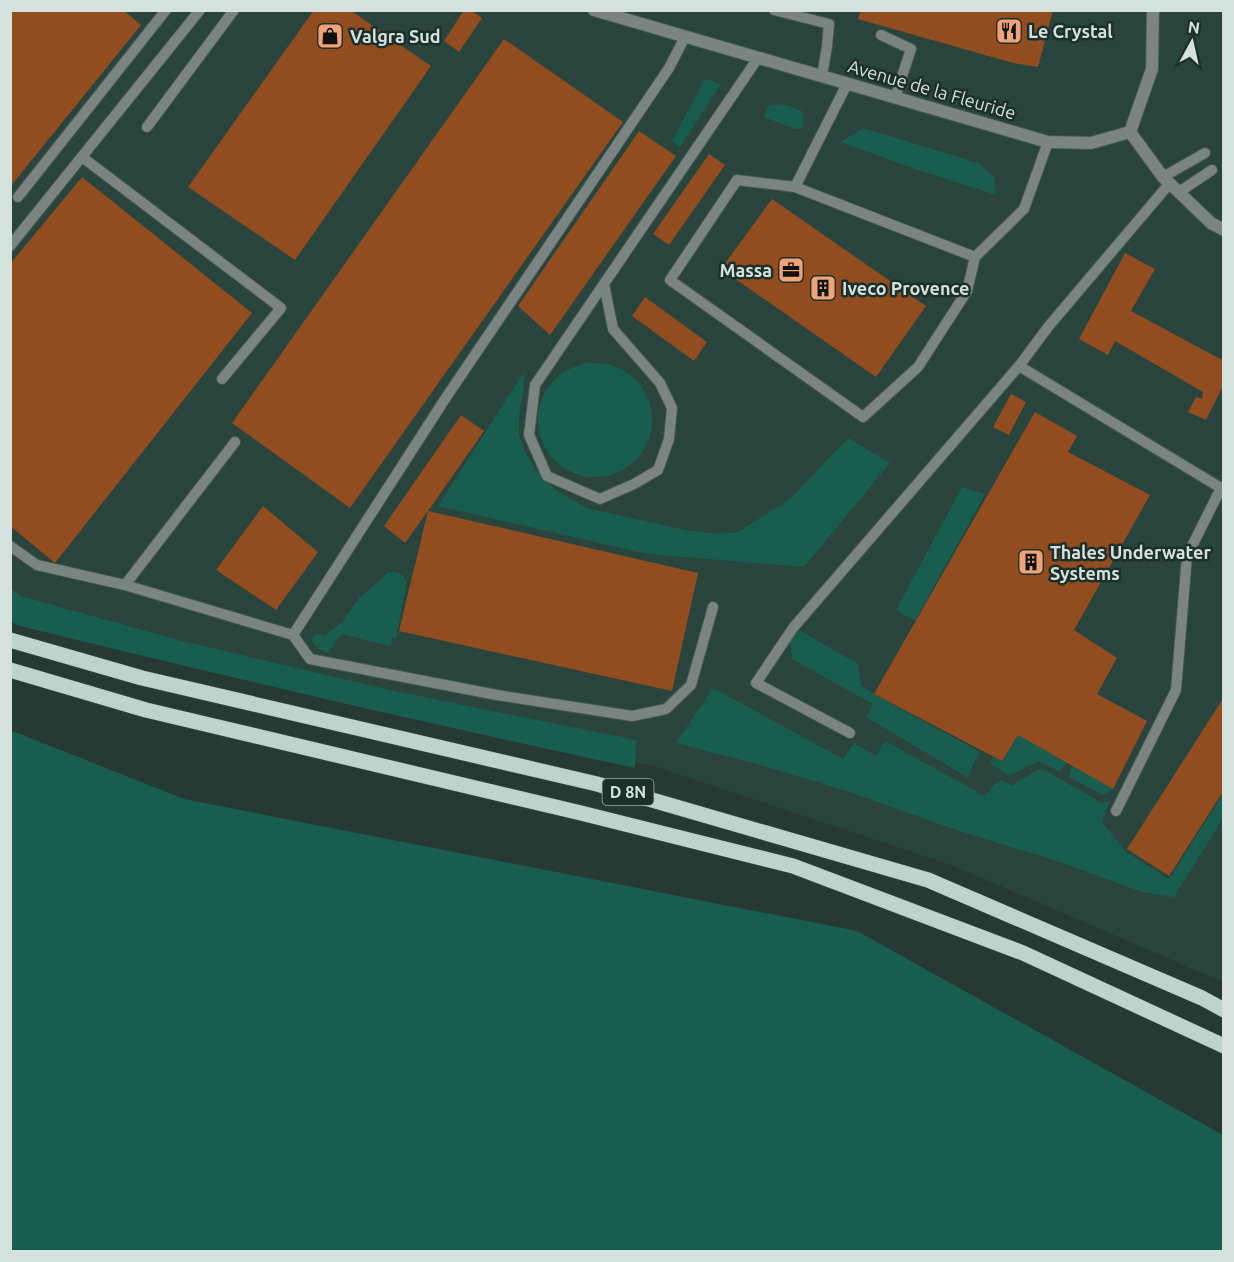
<svg xmlns="http://www.w3.org/2000/svg" width="1234" height="1262" font-family="Ubuntu,sans-serif">
<rect width="100%" height="100%" fill="#263934"/>
<path fill="#29443d" d="M10,11H1223V982L956,867L657,767L101,641L11,607Z"/>
<path fill="#195d4e" d="M705,79L721,84L680,147L672,141Z
M779,104L789,106L802,111L804,120L802,129H795L764,117L768,106Z
M863,128L978,163L994,177L996,195L915,169L841,142Z
M538 420a57 57 0 1 1 114 0a57 57 0 1 1-114 0Z
M524,372L523,393L519,415V435L524,450L536,470L556,490L586,508L685,530L719,534L738,532L790,499L848,438L890,463L804,567L648,554L438,506Z
M962,487L985,494L915,621L896,610Z
M389,572C398,572 403,573 407,582L396,638L392,637L391,646L342,634L328,653L319,649L312,642L313,637L317,634L324,636L342,622L359,598Z
M11,588L21,596L174,639L390,690L636,740L635,768C429,724 224,676 20,626L11,622Z
M799,630L858,664L861,685L874,694L980,752L967,777L866,717L873,704L792,659L790,640Z
M713,688L843,759L854,743L876,756L885,741L985,796L995,784L1002,780L1011,786L1041,768L1102,803L1110,801L1102,822L1125,851L1169,879L1223,794V818L1174,897L1142,892L1060,862L953,829L847,791L754,763L676,743Z
M10,730L184,799L857,931L1223,1135V1251H11Z
M1018,735L1067,763L1059,771L1039,761L1009,776L990,763L993,757L1002,761Z
M1072,765L1113,789L1103,795L1069,777Z"/>
<path fill="#914c20" d="M10,10H123L141,25L10,187Z
M314,10H350L431,66L295,260L188,187Z
M464,10H471L482,18L459,52L444,41Z
M861,10H1053L1038,67L1013,63L858,19Z
M504,39L623,122L350,508L232,423Z
M639,131L676,156L550,335L518,306Z
M709,154L725,165L669,245L653,234Z
M82,177L252,313L55,563L10,526V264Z
M772,199L926,306L876,377L721,269Z
M1125,253L1155,269L1131,311L1224,361V384L1206,420L1188,412L1196,397L1202,399L1203,392L1115,341L1108,355L1079,339Z
M645,297L707,342L694,361L632,316Z
M1011,394L1026,402L1009,435L993,427Z
M1035,412L1077,436L1068,452L1150,495L1074,630L1117,658L1097,694L1147,721L1113,789L1018,735L1002,761L874,694Z
M461,415L484,431L428,511L698,573L672,691L399,631L428,511L405,543L384,526Z
M263,506L318,552L276,610L216,570Z
M1224,697V790L1169,876L1127,849Z"/>
<g fill="none" stroke-linecap="round" stroke-linejoin="round">
<defs>
<path id="service" d="M774,10L829,24L827,46L822,76
M881,35L911,49L895,98
M147,127L234,10
M82,157L281,308L222,379
M1163,177L1205,153
M795,187L737,180L670,280L863,417L918,367L967,291L975,257L795,187L847,84
M1179,192L1212,170
M18,197L166,10
M10,246L200,10
M975,257L1024,209L1048,142
M604,284L613,329L660,383L672,408L669,439L658,470L634,484L600,499L547,476L529,435L535,385L758,58
M10,546L37,565L125,585L293,635L445,399L669,68L685,37
M125,585L235,442
M293,635L310,659L497,695L632,716L666,709L691,685L713,607
M850,733L756,683L793,628L1019,366
M1116,811L1176,690L1187,556L1221,488L1019,366L1048,327L1170,183"/>
<path id="minor" d="M594,10L1048,142L1091,143L1130,132
M1130,132L1163,177L1211,223L1224,230
M1130,132L1152,69L1153,10"/>
<path id="primary" d="M10,640L142,678L597,784L928,880L1202,998L1224,1010
M10,670L146,710L581,813L793,866L1023,953L1224,1046"/>
</defs>
<use href="#service" stroke="#465752" stroke-width="12"/>
<use href="#minor" stroke="#465752" stroke-width="14"/>
<use href="#primary" stroke="#465752" stroke-width="16"/>
<use href="#service" stroke="#7a8481" stroke-width="10"/>
<use href="#minor" stroke="#7a8481" stroke-width="12"/>
<use href="#primary" stroke="#bfd2cc" stroke-width="15"/>
</g>
<defs>
<symbol id="restaurant-square" viewBox="-11 -11 22 22"><rect x="-9" y="-9" width="18" height="18" rx="4" fill="#efa377" stroke="#1c2f2a"/><path d="M-5-6h1v4h1v-4h1v4h1v-4h1v5L-1.5 .5V6h-2V.5L-5-1ZM5-6V6H3V1.5H1.5Q1.5-4 5-6Z" fill="#111"/></symbol>
<symbol id="shop-square" viewBox="-11 -11 22 22"><rect x="-9" y="-9" width="18" height="18" rx="4" fill="#efa377" stroke="#1c2f2a"/><path d="M-5-2.5h2.3a2.7 3.5 0 0 1 5.4 0H5L5.5 6h-11ZM-1.5-2.5h3a1.5 2.3 0 0 0-3 0Z" fill="#111"/></symbol>
<symbol id="office-square" viewBox="-11 -11 22 22"><rect x="-9" y="-9" width="18" height="18" rx="4" fill="#efa377" stroke="#1c2f2a"/><path d="M-6-3h4V-5.5h4V-3h4V5H-6ZM-1-4.5V-3h2v-1.5ZM-6 0V1H6V0Z" fill="#111"/></symbol>
<symbol id="building-square" viewBox="-11 -11 22 22"><rect x="-9" y="-9" width="18" height="18" rx="4" fill="#efa377" stroke="#1c2f2a"/><path d="M-4-6H4V6H1V3H-1V6H-4ZM-2.5-4.3h1.7v1.8h-1.7ZM.8-4.3h1.7v1.8H.8ZM-2.5-1h1.7V.8h-1.7ZM.8-1h1.7V.8H.8Z" fill="#111"/></symbol>
</defs>
<g fill-rule="evenodd">
<use href="#restaurant-square" x="994" y="16" width="30" height="30"/>
<use href="#shop-square" x="315" y="21" width="30" height="30"/>
<use href="#office-square" x="776" y="255" width="30" height="30"/>
<use href="#building-square" x="808" y="273" width="30" height="30"/>
<use href="#building-square" x="1016" y="547" width="30" height="30"/>
</g>
<g text-anchor="middle" dominant-baseline="central" stroke-width="5" stroke-linejoin="round" paint-order="stroke">
<rect fill="#1c2f2a" stroke="#9eaca7" stroke-width="1.5" x="602.5" y="779" width="51" height="26" rx="4.5"/>
<g font-size="16" font-weight="bold" fill="#d5e1dd">
<text x="628" y="792">D 8N</text>
</g>
<g font-size="18" font-weight="bold" fill="#d5e1dd" stroke="#1c2f2a" text-anchor="start">
<text x="1028" y="31">Le Crystal</text>
<text x="350" y="36">Valgra Sud</text>
<text x="772" y="270" text-anchor="end">Massa</text>
<text x="842" y="288">Iveco Provence</text>
<text x="1050" y="552">Thales Underwater<tspan x="1050" dy="21">Systems</tspan></text>
</g>
<g font-size="18" fill="#d5e1dd" stroke="#1c2f2a">
<text transform="translate(932 89) rotate(16)">Avenue de la Fleuride</text>
</g>
</g>
<rect width="1234" height="1262" fill="none" stroke="#d5e1dd" stroke-width="24"/>
<g transform="translate(1192 42) rotate(8)" stroke="#1c2f2a" stroke-width="4.5" paint-order="stroke">
<path d="M0-4.5L10 22L0 15L-10 22Z" fill="#d5e1dd"/>
<text y="-9" font-size="16" font-weight="bold" text-anchor="middle" fill="#d5e1dd">N</text>
</g>
</svg>
